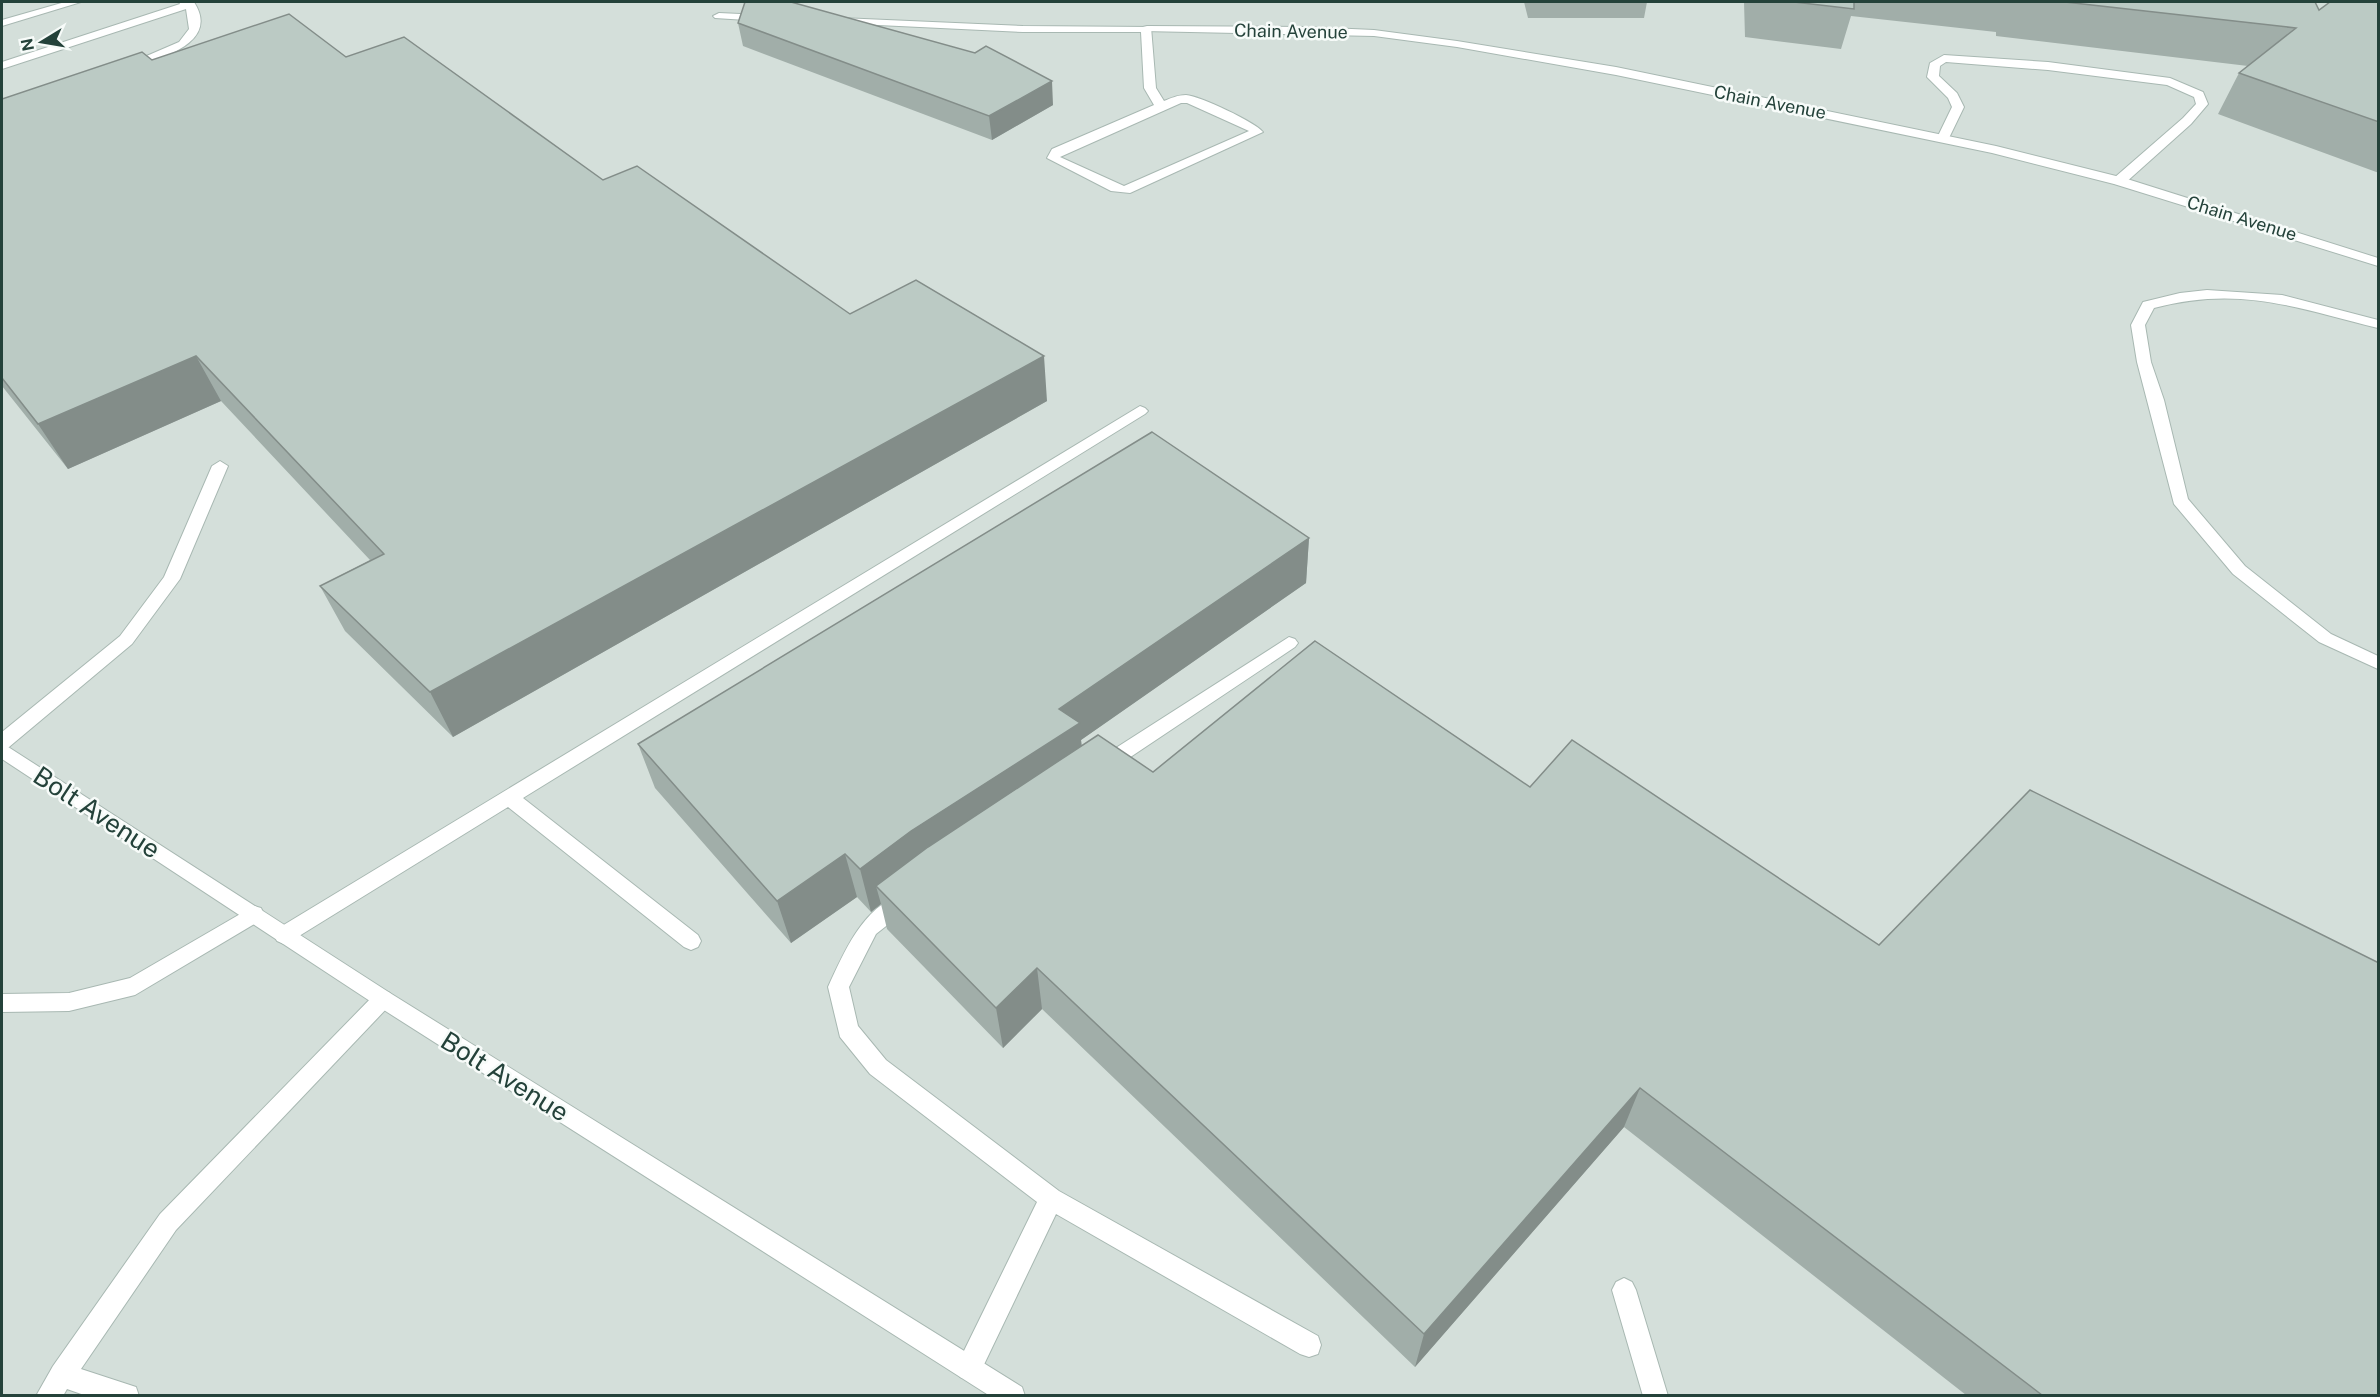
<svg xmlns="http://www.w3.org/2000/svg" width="2380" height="1397" font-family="'Public Sans',sans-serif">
<rect width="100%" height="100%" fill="#e6efeb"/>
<path fill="#d4dfda" d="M2,2H2378V1395L2,1396Z"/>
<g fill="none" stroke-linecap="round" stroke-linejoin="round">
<defs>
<path id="service" d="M65,2H81L2,26V20Z
M179,2H194C221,44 159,58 131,69L127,71L121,67L179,42L189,29L186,9L2,69V62L180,4Z
M719,13L762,15L768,18L762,21L715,18L713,16Z
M841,18L1023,26L1151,27L1156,88L1164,101C1171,98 1178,95 1186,95C1200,96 1255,122 1263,132L1130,193L1111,191L1047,158L1052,149L1154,105L1144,88L1141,32H1023L837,23V19ZM1181,103H1187L1249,131L1124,186L1060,157Z
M1944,55L2048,62L2170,78L2203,92L2208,104L2191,124L2124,184H2114L2113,181L2114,178L2183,118L2196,104L2194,97L2167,85L2048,70L1946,62L1940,66L1939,76L1957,93L1964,107L1949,138L1943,142L1937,138L1952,107L1948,98L1927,77L1930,63Z
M2207,290L2282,295L2378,320V328C2296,308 2240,285 2154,308L2145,325L2151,362L2164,400L2188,499L2245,566L2331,634L2378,656V669L2319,642L2233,574L2174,504L2137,362L2131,325L2143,302L2180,293Z
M1140,406L1145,408L1148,411L1145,414L523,798L698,935L701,941L698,947L691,950L684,947L508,807L291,941L284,944L277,941L274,935L277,929Z
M220,461L228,466L180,579L132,644L9,747L2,749V732L120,636L164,577L212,466Z
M1289,637L1295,639L1298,643L1295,647L1111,770L1104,772L1097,770L1095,765L1097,760Z
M902,894L909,896L912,902L909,908L876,934L849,987L858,1026L886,1060L1059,1191L1318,1336L1321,1345L1318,1354L1309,1357L1300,1354L1056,1214L978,1377L969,1380L960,1377L957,1368L960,1359L1037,1202L870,1074L840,1037L828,987C844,952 863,907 902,894Z
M254,906L261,908L264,914L261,920L135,995L69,1011L2,1012V994L69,993L130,978Z
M383,990L390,993L393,999L390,1005L176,1230L81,1369L136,1387L139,1396H87L67,1389L63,1396H36L53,1366L160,1214L376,993Z
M1624,1278L1632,1282L1636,1290L1668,1396H1643L1612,1290L1616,1282Z"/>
<path id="minor" d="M1147,26L1307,27L1374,30L1457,41L1616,67L1996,146L2124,178L2378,258V266L2114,184L1992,153L1616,75L1457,47L1374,36L1143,31V27Z
M2,743L390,993L1022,1387L1025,1396H990L376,1005L2,759Z"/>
</defs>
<use href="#service" stroke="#a8b8b2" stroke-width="2"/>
<use href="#minor" stroke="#a8b8b2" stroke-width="2"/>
<use href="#service" fill="#fff" fill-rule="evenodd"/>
<use href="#minor" fill="#fff" fill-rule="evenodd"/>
</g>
<path fill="#a1aea9" d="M1524,2H1647L1644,18H1528Z
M1744,2H2315L2319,10L2379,2V173L2218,114L2239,73L2248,66L1996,36V32L1851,16L1841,49L1745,37Z
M738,23L1053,105L992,140L743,46Z
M346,57L603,180L850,314L1047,401L453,737L345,631L320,586L370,560L221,401L68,469L2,386V99L152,60Z
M1309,538L1306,583L1081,740L1082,746L1153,772L2379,1395H1966L1624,1127L1415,1367L1042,1009L1003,1048L887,929L881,904L871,912L857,897L791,943L655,788L638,744Z"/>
<path fill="#838d89" d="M1052,81L1053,105L992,140L989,116Z
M196,356L221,401L68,469L38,424Z
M1044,356L1047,401L453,737L430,692Z
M1309,538L1306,583L1081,740L1083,767L876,886L881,904L871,912L860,869L1059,709Z
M845,854L857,897L791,943L777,901Z
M1037,968L1042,1009L1003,1048L996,1008Z
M1640,1088L1624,1127L1415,1367L1424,1334Z"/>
<path fill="#bbcac4" stroke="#838d89" stroke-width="1.5" d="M745,2H791L975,53L986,46L1052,81L989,116L738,23Z
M1794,2H1854V9Z
M2065,2H2315L2319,10L2330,2H2379V122L2239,73L2296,28Z
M289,14L346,57L404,37L603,180L637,166L850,314L916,280L1044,356L430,692L320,586L384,554L196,356L38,424L2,378V99L142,52L152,60Z
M1152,432L1309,538L1059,709L1080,723L911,831L860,869L845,854L777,901L638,744Z
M1315,641L1530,787L1572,740L1879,945L2030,790L2379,963V1395H2042L1640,1088L1424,1334L1037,968L996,1008L876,886L928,847L1098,735L1153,772Z"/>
<g text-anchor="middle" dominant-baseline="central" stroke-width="5" stroke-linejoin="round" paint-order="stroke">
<g font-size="18" fill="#24423a" stroke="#f7fbf9">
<text transform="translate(1291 31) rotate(1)">Chain Avenue</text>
<text transform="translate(1770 102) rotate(11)">Chain Avenue</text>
<text transform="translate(2242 218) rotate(17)">Chain Avenue</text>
</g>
<g font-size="26" fill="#24423a" stroke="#f7fbf9">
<text transform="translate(97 812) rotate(33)">Bolt Avenue</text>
<text transform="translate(505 1076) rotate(32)">Bolt Avenue</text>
</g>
</g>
<rect width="2380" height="1397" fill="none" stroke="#24423a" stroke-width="6"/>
<g transform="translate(42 42) rotate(259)" stroke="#f7fbf9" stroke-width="4.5" paint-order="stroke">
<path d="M0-4.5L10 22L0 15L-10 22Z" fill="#24423a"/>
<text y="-9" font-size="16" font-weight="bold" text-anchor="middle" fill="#24423a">N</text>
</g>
</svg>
